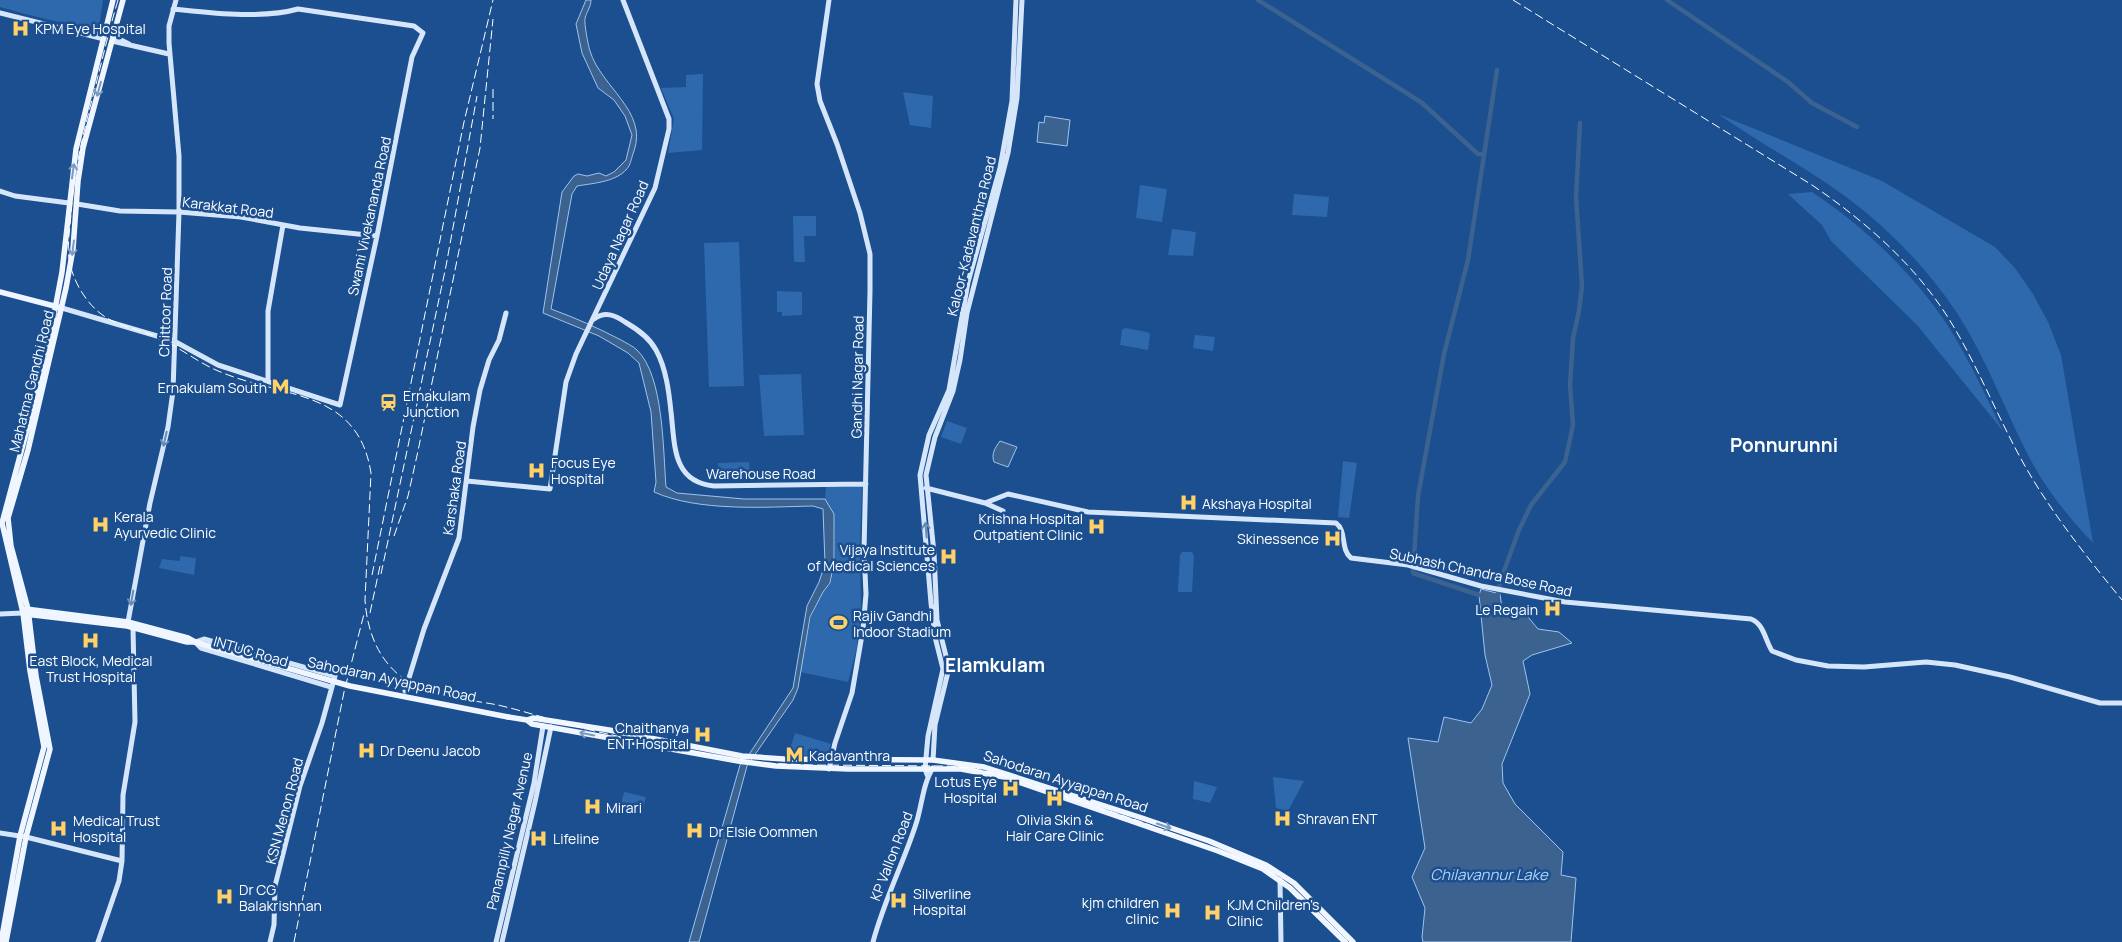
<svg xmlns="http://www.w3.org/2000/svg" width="2122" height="942" font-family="Manrope,sans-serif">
<rect width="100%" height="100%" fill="#1b4f8f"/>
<path fill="#2e69ad" d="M0,0H103L99,27C65,25 32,16 0,7Z
M703,74L702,150L668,153L674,119L661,88L686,87V75Z
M903,92L933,96L931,128L910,125Z
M1718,114L1882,181L1995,247L2015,268L2033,294L2048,322L2061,355L2093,543C2068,517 2045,488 2028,455C2004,408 1986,358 1957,313C1929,271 1894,234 1854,203C1811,170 1762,145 1718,114Z
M1140,185L1167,189L1162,222L1136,218Z
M1812,192C1865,227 1915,275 1950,329C1970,361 1986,397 2003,431L1917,325L1831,241L1822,225L1788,194Z
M1294,194L1329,197L1327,217L1292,215Z
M793,216H816V236H804L805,262H794Z
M1172,229L1196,232L1193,256L1168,255Z
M739,242L744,386L709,387L704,243Z
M777,291L802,292V315L782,316V312H777Z
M1125,328L1147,332L1150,334L1148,350L1120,345L1122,330Z
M1195,335L1215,337L1213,351L1193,348Z
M801,374L804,435L764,436L759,375Z
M947,421L967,428L961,444L941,437Z
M1343,461L1357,463L1349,518L1338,517Z
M749,462L750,479L719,480L718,463Z
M826,487H862L860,546L861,610L857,647L848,682L800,672L811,617L823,592L831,583L835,563L834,514L825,499Z
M1182,552H1192L1194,556L1192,592H1178L1180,555Z
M180,556L196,558L194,575L159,568L162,559L180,561Z
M795,733L831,744L827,756L788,755Z
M1273,777L1304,781L1288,811L1276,808Z
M1194,781L1217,787L1210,803L1193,799Z
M624,792L646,797L643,808L621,804Z"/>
<path fill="#3c6290" stroke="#9cc4f0" d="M586,0H591C591,7 587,11 585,18C584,23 588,45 590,51C601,87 648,111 634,151C632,156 631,162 629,166C619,182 594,183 577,186L572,194L551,309C576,318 598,328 621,340C626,343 633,346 637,350C664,376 663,451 666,487L677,493L744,499H825L834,514V563L830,583L823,592L810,617L798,688L793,700L747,766L699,942H689L740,765L748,756L793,688L807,606L819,582L825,564L823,509L813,506C765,507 699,512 654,492L656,482L651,412L639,363L628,353L599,336L543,313L562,192L574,176L578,174L587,176L599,173L606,176L614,172L626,160L632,135L625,116L614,100L598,88L582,53L576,24Z
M1045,116L1070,120L1067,146L1037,142L1039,122L1044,123Z
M1000,441L1017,447L1008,467L994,462C991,454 995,448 1000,441Z
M1481,589L1500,594L1502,608L1528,617L1538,629L1559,632L1572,643L1532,655L1523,661L1530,694L1502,764L1503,783L1515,804L1563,852L1561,875L1576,878L1571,942H1423L1422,937L1425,908L1412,877L1425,848L1408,738L1438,742L1444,717L1471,723L1482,709L1492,685L1485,655L1479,595Z"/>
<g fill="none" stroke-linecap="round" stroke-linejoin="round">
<path stroke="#3c6290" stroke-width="4.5" d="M1258,0L1405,92L1422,103L1478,154H1484
M1667,0L1788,82L1812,103L1857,127
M1498,594L1501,579L1519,530L1531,505L1565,462L1573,425L1570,385L1573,338L1579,311L1582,286L1576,197L1580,123
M1479,595L1413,573L1418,496L1444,354L1468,260L1497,70"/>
<path stroke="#d6e6fa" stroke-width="5" d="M829,0L817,84L820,101L837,144L860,213L870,254V291L864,550L866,594L863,629L852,693L835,743L829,769
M0,13L104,39
M73,31L82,30L105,33
M113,36L129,44
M112,41L169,54
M0,191L15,196L69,203
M77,204L120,211L179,212L241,217L300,228L377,236
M62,308L174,341L218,365L340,405L377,236L412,57L423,33L414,26L298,9C263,19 209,13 173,9
M594,319C605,311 615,315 625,322C637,329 649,337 656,350C666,368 669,392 671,412C675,445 672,482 714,486L866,484
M268,381V311L283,225
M467,481L550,489L566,382L576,354L655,188L669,129V119L623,0
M926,488L985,503L1003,511
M985,503L1008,494L1088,512L1336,523C1347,531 1340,549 1351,558L1408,565L1481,586L1565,602L1751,619C1764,624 1765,640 1772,651L1796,660L1828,666L1864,667L1926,662L1955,665L2010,677L2100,703H2122
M864,550L931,553
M0,614L23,613
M128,622L150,503L168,427L173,391L179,212V156L169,43V26L176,0
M405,691L424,629L459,538L473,427L480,390L489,360L499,340L506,313
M933,760L935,725L949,668L937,620L934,553L926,475L935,437L953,391L960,360L967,313L1008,153L1017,98L1022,0
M928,777L925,769L928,736L943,669L935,637L931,603L920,475L929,435L949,390L968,282L1000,168L1012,101L1016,0
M0,833L26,837L122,861
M1280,880L1281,942
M98,942L119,881L122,861L123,795L135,722L133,628
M270,942L274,925L275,886L300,786L322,723L335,676L204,639L195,642L201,648L331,687
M496,942L534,783L543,726
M502,942L535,802L551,727
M873,942C884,901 902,866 915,827C922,808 922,785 933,768"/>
<path stroke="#f0f6ff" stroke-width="5.5" d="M0,292L58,307
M26,609L128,622L188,638L195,642
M25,614L127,626L187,642H195
M508,717L527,720L532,724L738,761L776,766L848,769H961L1004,777L1218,851L1263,869L1290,888L1345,942
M527,720L533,718L609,730L742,756L784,759L933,760L984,767L1142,818L1209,841L1266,865L1294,883L1353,942
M1,942L20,836L44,747L30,671L23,613L2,523L39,385L48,346L62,272L76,149L113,0
M6,942L26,837L50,749L36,676L28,609L11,546L8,518L28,450L66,288L73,249L78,181L83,148L123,0"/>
<path stroke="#fff" stroke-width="1" stroke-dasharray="9 4" stroke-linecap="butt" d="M118,0C109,30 102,61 94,92C83,134 74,170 71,214C70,229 67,245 69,259C73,282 87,306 107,318C122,327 141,330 157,337C180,347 199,364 223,373C285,398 358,390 371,473L365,600C367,631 378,660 404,679C430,698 468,699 498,705C528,712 557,722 586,729C636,741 688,750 739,760L763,763L810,765L948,766L970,768L1005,776L1139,821L1262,867L1291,886L1348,942
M1513,0L1812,185C1868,223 1921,270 1955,329C1983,377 2003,430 2032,478C2058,521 2090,561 2122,600
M493,89V119
M394,536L408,496L418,451L480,148L493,19
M381,574L446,266L477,96
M372,575L464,122L493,0
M370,613L380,566
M294,942L344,692L364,614"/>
<path stroke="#f0f6ff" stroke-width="5.5" d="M195,642L350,686L508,717"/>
</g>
<defs><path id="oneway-shaft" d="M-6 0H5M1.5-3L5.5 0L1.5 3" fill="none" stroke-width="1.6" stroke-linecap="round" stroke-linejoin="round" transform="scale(1.25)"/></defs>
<g stroke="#7b9ac1">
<use href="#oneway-shaft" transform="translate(99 89) rotate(105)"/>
<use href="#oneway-shaft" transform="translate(73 171) rotate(-82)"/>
<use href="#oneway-shaft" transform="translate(73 248) rotate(97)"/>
<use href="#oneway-shaft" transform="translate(587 734) rotate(-169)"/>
<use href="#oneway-shaft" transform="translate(1164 826) rotate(19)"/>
</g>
<g stroke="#668bba">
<use href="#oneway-shaft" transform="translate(165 439) rotate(103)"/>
<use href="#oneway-shaft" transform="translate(926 530) rotate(-95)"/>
<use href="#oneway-shaft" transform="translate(132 598) rotate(100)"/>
</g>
<defs>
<symbol id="hospital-bare" viewBox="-9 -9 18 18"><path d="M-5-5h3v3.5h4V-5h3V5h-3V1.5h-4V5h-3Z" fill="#ffd166" stroke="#1b4f8f" stroke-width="2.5" paint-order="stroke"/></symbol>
<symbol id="metro-bare" viewBox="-9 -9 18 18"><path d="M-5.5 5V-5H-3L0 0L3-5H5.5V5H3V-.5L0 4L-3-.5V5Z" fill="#ffd166" stroke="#1b4f8f" stroke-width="2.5" paint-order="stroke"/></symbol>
<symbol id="station-bare" viewBox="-9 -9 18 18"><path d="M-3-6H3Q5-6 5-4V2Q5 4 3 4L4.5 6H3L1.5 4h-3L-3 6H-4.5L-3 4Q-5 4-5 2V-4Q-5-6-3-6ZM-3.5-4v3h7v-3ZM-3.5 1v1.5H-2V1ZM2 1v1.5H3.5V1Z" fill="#ffd166" stroke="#1b4f8f" stroke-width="2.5" paint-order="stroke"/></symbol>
<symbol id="stadium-bare" viewBox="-9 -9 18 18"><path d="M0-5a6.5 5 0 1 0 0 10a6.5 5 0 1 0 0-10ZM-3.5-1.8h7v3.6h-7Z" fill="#ffd166" stroke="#1b4f8f" stroke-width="2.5" paint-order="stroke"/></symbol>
</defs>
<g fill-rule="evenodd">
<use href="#hospital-bare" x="8" y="16" width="25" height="25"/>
<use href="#metro-bare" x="268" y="374" width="25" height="25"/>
<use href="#station-bare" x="376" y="390" width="25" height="25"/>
<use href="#hospital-bare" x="524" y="458" width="25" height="25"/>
<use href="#hospital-bare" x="1176" y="490" width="25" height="25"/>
<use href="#hospital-bare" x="88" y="512" width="25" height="25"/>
<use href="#hospital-bare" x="1084" y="514" width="25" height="25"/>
<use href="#hospital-bare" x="1320" y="526" width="25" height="25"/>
<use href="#hospital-bare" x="936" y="544" width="25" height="25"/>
<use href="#hospital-bare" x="1540" y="596" width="25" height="25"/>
<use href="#stadium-bare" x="826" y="610" width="25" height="25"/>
<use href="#hospital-bare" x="78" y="628" width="25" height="25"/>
<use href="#hospital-bare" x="690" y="722" width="25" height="25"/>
<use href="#hospital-bare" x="354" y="738" width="25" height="25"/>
<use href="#metro-bare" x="782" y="742" width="25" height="25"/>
<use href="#hospital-bare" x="998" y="776" width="25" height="25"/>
<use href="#hospital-bare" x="1042" y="786" width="25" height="25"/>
<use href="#hospital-bare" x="580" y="794" width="25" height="25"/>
<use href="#hospital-bare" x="1270" y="806" width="25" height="25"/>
<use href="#hospital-bare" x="46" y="816" width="25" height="25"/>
<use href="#hospital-bare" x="682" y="818" width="25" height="25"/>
<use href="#hospital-bare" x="526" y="826" width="25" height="25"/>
<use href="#hospital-bare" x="212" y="884" width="25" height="25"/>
<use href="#hospital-bare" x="886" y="888" width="25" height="25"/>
<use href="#hospital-bare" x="1160" y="898" width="25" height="25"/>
<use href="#hospital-bare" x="1200" y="900" width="25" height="25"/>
</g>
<g text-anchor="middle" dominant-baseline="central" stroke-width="5" stroke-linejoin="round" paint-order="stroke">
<g font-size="14" fill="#fff" stroke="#1b4f8f" text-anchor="start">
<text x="35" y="28">KPM Eye Hospital</text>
<text x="267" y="387" text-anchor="end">Ernakulam South</text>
<text x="403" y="395">Ernakulam<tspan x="403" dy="16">Junction</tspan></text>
<text x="551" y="462">Focus Eye<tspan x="551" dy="16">Hospital</tspan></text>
<text x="1202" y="503">Akshaya Hospital</text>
<text x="114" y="516">Kerala<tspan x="114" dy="16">Ayurvedic Clinic</tspan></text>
<text x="1083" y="518" text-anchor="end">Krishna Hospital<tspan x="1083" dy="16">Outpatient Clinic</tspan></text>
<text x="1319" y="538" text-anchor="end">Skinessence</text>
<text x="935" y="549" text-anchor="end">Vijaya Institute<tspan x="935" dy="16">of Medical Sciences</tspan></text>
<text x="1538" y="609" text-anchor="end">Le Regain</text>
<text x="853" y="615">Rajiv Gandhi<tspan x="853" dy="16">Indoor Stadium</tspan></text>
<text x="91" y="660" text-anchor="middle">East Block, Medical<tspan x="91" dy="16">Trust Hospital</tspan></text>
<text x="689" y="727" text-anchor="end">Chaithanya<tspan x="689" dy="16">ENT Hospital</tspan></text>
<text x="380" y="750">Dr Deenu Jacob</text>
<text x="809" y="755">Kadavanthra</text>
<text x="997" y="781" text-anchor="end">Lotus Eye<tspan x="997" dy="16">Hospital</tspan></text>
<text x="606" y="807">Mirari</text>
<text x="1297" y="818">Shravan ENT</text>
<text x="1055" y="819" text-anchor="middle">Olivia Skin &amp;<tspan x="1055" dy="16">Hair Care Clinic</tspan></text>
<text x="73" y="820">Medical Trust<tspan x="73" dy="16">Hospital</tspan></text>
<text x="709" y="831">Dr Elsie Oommen</text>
<text x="553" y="838">Lifeline</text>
<text x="239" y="889">Dr CG<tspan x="239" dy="16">Balakrishnan</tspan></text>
<text x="913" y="893">Silverline<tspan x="913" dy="16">Hospital</tspan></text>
<text x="1159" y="902" text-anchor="end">kjm children<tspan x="1159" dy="16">clinic</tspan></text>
<text x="1227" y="904">KJM Children's<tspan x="1227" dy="16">Clinic</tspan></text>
</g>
<g font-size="14" fill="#fff" stroke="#1b4f8f">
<text transform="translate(228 207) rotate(7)">Karakkat Road</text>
<text transform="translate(369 216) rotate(-78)">Swami Vivekananda Road</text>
<text transform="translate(620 235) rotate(-66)">Udaya Nagar Road</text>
<text transform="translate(971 236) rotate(-76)">Kaloor-Kadavanthra Road</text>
<text transform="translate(165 312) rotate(-88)">Chittoor Road</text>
<text transform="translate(857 377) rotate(-89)">Gandhi Nagar Road</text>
<text transform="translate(31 381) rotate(-76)">Mahatma Gandhi Road</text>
<text x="761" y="473">Warehouse Road</text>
<text transform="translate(454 488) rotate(-82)">Karshaka Road</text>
<text transform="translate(1481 572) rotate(12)">Subhash Chandra Bose Road</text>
<text transform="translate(251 651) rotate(16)">INTUC Road</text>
<text transform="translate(392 679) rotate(12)">Sahodaran Ayyappan Road</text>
<text transform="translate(1066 781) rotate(18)">Sahodaran Ayyappan Road</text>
<text transform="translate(284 811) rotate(-75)">KSN Menon Road</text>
<text transform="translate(509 831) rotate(-77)">Panampilly Nagar Avenue</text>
<text transform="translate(891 856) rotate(-69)">KP Vallon Road</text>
</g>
<g font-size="15" font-style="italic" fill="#b5d3f5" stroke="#1b4f8f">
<text x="1489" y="874">Chilavannur Lake</text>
</g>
<g font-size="19" font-weight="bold" fill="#fff" stroke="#1b4f8f">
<text x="1784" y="445">Ponnurunni</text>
<text x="995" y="665">Elamkulam</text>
</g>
</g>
</svg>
